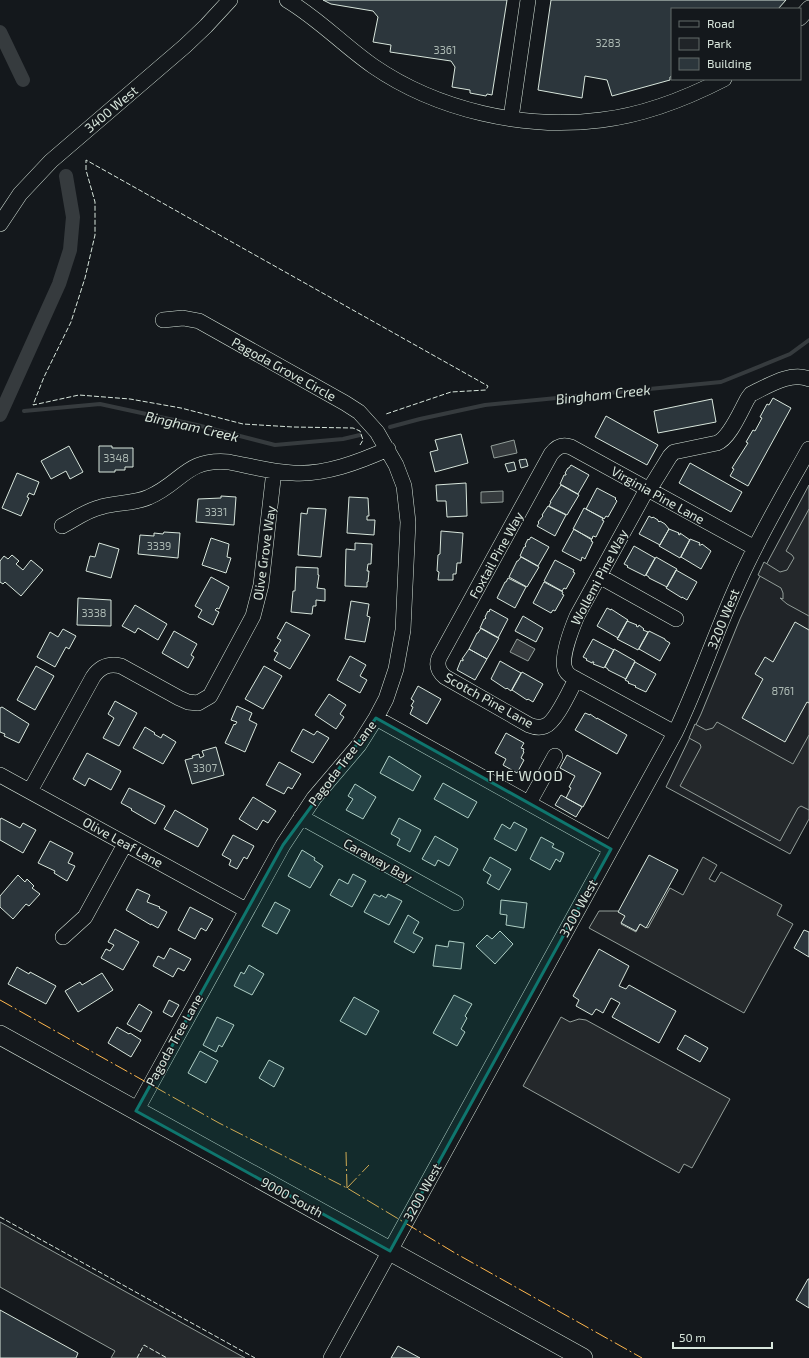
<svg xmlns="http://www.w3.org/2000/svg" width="809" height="1358" font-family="'Exo 2',sans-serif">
<rect width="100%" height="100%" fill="#14181c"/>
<path fill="#202428" stroke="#939e99" d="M809,485V819L790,854L666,787L701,714L740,619L758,580Z"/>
<path fill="#24282b" stroke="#939e99" d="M809,509V616L787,604L780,598L783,599V593L781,588L758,575L764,562L780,572L787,570L794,558L792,555L786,551Z
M717,722L793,764L809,735V810L801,806L798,808L780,841L680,786L701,747L700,744L689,738L695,724L706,730L713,728Z
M703,857L717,865L709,879L715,882L721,872L782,905L777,915L793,924L744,1013L589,928L599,911H618L626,916L621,924L636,932L640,924L648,928L670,888L683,895Z
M561,1017L570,1022L579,1019L586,1020L730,1099L692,1168L684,1164L679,1173L523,1086Z
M0,1222L245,1358H111L115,1351L0,1287Z"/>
<path fill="#363b3e" stroke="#939e99" d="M514,440L517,453L494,458L491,446Z
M503,491V502L481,503V492Z
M517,639L535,649L528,661L510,652Z"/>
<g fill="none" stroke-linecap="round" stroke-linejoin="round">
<path stroke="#363b3e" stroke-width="4" d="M24,411L100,404L197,425L275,445L343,439L360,435
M390,427L420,419L485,405L721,382L790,354L809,340"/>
<path stroke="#363b3e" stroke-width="14" d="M0,32L23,80
M0,415L59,284L70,250L73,217L66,176"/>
</g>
<path fill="#2c363c" stroke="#d8e6dc" d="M323,0H507L492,95L487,94L486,96L470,93V90L452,87L455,67L451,61L390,52L391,45L373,42L378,17L373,11L331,4Z
M551,0H786L778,9H672V76L670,77V80L612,96L607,80L585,76L582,98L538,90Z
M773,398L791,408L748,486L730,476L734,469L732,468L748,443L746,442L753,430L755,431L762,418L760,417L767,404L769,405Z
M712,399L716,422L658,433L654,411Z
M606,416L658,445L647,465L595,437Z
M461,434L468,463L435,472L430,452L438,450L435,440Z
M69,446L83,472L70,479L66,471L51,479L41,461Z
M99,446H112V448H133V467H125V470H115V472H99Z
M526,459L528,466L521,468L519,460Z
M514,462L516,470L508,472L505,464Z
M690,463L742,492L731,512L679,483Z
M571,465L589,475L578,494L560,484L564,475H566V474L565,473L568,468H569Z
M17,473L39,482L34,495L29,493L27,497L29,498L21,516L2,508Z
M466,483L467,516L447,517L446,501H437L436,485Z
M561,485L579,495L567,515L549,506L551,502H550Z
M597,488L616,498L615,499L617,501L608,517L606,516L604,519L586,509Z
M221,496L236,497L234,525L196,522L198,499L221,498Z
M349,497L368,498L369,516H367V520H375L374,535L347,533Z
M548,506L566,515L555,536L537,526L539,523L538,522L543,516L542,515Z
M308,508L326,509L321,557L298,555L301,513L307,514Z
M584,508L603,518L602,520L604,521L596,537L593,536L592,539L573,529Z
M649,516L652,518L653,517L658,520V521L659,522L660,521L665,524L669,529L660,545L639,534Z
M574,529L592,540L591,541L593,542L585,559L582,557L581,561L562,551Z
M669,529L679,533L678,534L680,535V533L690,540L680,558L659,546Z
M441,531L463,533L461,563H457L456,574H453V580H438L439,572L437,571L438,555L440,554Z
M164,532L180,533L178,558L138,554L140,535L154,536V533L163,534Z
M531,537L549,547L538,566L520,556L524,547H525L526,546L525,545L528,539L529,540Z
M211,538L229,544L227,557L231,558L226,573L202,565Z
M690,539L700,543L699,545H701L702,544L711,551L701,569L681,557Z
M99,543L119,549L111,578L86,571L90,556L95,557Z
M355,543L372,544L371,564H368L367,571H369L368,582H367V587L345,586L346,549L355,550Z
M634,546L655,558L645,576L627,567L628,566L624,564Z
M12,555L19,561L16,564L23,570L31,560L43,570L21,596L5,582L3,584L0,582V561L4,556L8,559Z
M521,557L539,567L527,587L509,577L517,561H518Z
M656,557L677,569L667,587L649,578V577L646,575Z
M555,560L574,570L573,572L575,573L566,589L564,588L562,591L544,581Z
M296,567L318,568V575H319L317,588L325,589V601L316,600V606H313L312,614L291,612L293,591H295Z
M676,570L697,582L687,600L682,597V598L666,588Z
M211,577L229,587L219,609L217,608L215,610L219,612L213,625L198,617L202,610L195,606Z
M508,578L526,587L515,608L497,598L505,582H506Z
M544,582L563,592L562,594L564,595L555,611L553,610L551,613L533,603Z
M78,598L111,600V626L77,625Z
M351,601L369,604L367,616L370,617L365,642L345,639Z
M135,605L167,624L158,640L138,628L135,633L122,626Z
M607,608L611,610V609L628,620L618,638L597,626Z
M490,609L508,619L498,638L480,628L484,619H485L486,618L485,617L488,611L489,612Z
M523,616L543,628L536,642L515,631Z
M627,621L637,625L636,626L638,627L639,625L644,629L643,630L648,632L638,650L617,639Z
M286,622L310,635L290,669L274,660L278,653L274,651L281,640L277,638Z
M795,622L809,630V703L807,702L785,742L742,718L763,679L755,674L765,657L773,662Z
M481,628L499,638L487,659L469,649L477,633H478Z
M63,629L76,636L69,649L66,647L55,667L37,657L50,632L58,637Z
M174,631L197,644L191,655L194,657L188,668L162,653Z
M649,631L665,639V640L670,643L660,661L639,649Z
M593,639L614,650L604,668L593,664L594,662H592V663L586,660L587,659L583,657Z
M469,649L487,659L475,680L457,670L461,660L463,661V659H462Z
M614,649L635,661L626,679L608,670V669L605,667Z
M350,656L366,665L360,676L367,680L360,693L337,680Z
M500,661L521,673L511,691L507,688L506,689L491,679Z
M635,662L656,674L646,692L635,687L636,686L628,683L629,682L625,680Z
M36,666L54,676L35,710L17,700Z
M264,666L282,676L263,709L245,699Z
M522,672L543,684L533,702L528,699L527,700L512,690Z
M418,686L441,699L427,724L410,714L413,707L411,706L414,701L411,699Z
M329,694L346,705L340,714L344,717L336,729L315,715Z
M115,701L137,713L119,746L103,738L114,718L108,714Z
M237,706L252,713L249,720L257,724L245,752L225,743L234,724L235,725L237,722L231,720Z
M2,707L29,724L19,743L4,736L5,734L0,732V708Z
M585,713L590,715V714L597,719V718L627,735L617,754L575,730Z
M145,727L155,733L154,734L161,738L163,734L176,742L163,764L133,748Z
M303,729L314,735L317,731L329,738L313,763L291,751Z
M506,733L524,743L521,748L524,749L523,751L524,752L521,758L524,760L517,773L503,765L506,759L495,753Z
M216,747L224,775L192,784L185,760L193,758L192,756L199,754L200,758L204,756L202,751Z
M87,753L121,771L111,790L89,778L85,786L73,779Z
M567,755L601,773L583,807L566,798L571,788L569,787L575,776L560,768Z
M389,756L421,776L413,791L380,773Z
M279,762L301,774L292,789L288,787L284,794L266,785Z
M443,783L477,802L468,818L434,799Z
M355,784L376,797L363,819L346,810L353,799L348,796Z
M129,788L165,806L155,824L131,810L132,809L121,803Z
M561,795L582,807L576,817L555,805Z
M253,797L276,811L268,823L263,820L257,830L239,819Z
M175,810L208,829L198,847L164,829Z
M1,818L20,828L23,823L36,830L23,853L0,840V820Z
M399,818L421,830L410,852L397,845L400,839L391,834Z
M514,822L527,829L516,851L494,839L502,824L510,829Z
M233,835L254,846L247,859L244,857L237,869L229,865L231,860L222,855Z
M435,836L458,849L449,866L438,860L435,866L422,859Z
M541,837L554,844L552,847L564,853L560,862L556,859L550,870L530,859Z
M50,841L73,853L68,863L75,866L67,881L54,873L55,871L38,863Z
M302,850L315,858L314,860L323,866L310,888L288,876Z
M649,855L678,870L646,928L640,924L636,931L621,923L625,916L618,912Z
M490,857L511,869L499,890L487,883L491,875L483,870Z
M353,874L366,881L352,907L330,895L339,879L348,884Z
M18,875L25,882L27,879L34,886L32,888L40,894L29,906L26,904L13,919L0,907V896Z
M137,889L150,895L147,902L160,907L159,908L167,912L158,928L151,924V925L126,910Z
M374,894L380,897L381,895L386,898L388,894L402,901L389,925L364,912Z
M501,900L527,903L524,928L506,925L507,915L500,914Z
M275,902L290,910L277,934L262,926Z
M190,907L213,919L206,931L201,928L195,939L178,930Z
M408,915L419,922L413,933L423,938L414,953L394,942Z
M115,929L139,942L123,970L101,958L106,949L110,951L114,945L108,942Z
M804,930L809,932V957L794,948Z
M500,931L513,944L495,964L476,946L487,935L492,939Z
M449,941L464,943L461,969L433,966L436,945L448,947Z
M170,948L191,959L184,971L178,968L173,977L153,966L158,956L164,959Z
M599,949L629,966L619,986L626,989L629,985L676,1011L659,1043L612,1017L620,1003L611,998L603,1013L596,1009L592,1015L576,1006L579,1000L573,996Z
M249,965L264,974L252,995L234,986L241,972L244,974Z
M17,967L29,974L30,972L56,986L46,1004L8,984Z
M102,973L113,990L78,1012L65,991L80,982L82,985Z
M454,995L472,1004L465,1016L467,1018L461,1029L465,1032L457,1046L433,1033Z
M354,997L379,1011L366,1035L340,1021Z
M169,1000L179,1005L172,1017L163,1012Z
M139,1004L152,1012L141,1032L127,1024Z
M217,1017L234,1025L222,1047L219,1045L216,1052L203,1045Z
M117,1027L129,1034L130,1033L141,1040L131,1057L108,1043Z
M685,1035L708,1048L700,1062L677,1049Z
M200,1051L218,1061L206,1083L188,1073Z
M269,1060L284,1068L274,1087L259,1078Z
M808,1279H809V1308L796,1300Z
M0,1310L78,1353L76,1358H0Z
M398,1346L420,1358H391Z"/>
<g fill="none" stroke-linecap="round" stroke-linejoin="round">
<defs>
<path id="minor" d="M287,0C319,19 343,45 373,66C437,110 524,130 601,120C644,115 685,99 724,79
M800,18L809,8
M511,118L528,0
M0,224L20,194L51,161L185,46L206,26L230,0
M647,489L577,616C572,628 559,660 566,671C568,675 572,677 576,679L675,733
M649,490L670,456L674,452L717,443C730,438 741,410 748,398L751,394C768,386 791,371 809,379
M62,526C74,520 87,510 101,507C117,502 134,504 149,497C182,483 186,458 229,462C250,466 271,472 293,473C325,475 359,462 388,449
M599,576L676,619
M576,679C570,690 556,722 545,726C540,728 534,727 529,725L445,677C439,672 436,666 439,658L551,454C557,446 563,444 571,447L755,548
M376,718L611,849
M0,775L246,910
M30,791L93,677C100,667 108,663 121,666L179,698L188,702L198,703L210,696L253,616L261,585L274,471
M529,803L555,756
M301,817L456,903
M63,937L85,917L125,844
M136,1111L283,845L314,798L359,745L376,718L386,699L396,669L403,630L408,522L404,486L396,465L377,432L359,412L345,403L199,321L183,318L163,320
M331,1358L675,733C702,677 720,618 748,562C766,524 788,487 809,449"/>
<path id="major" d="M0,1035L583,1358"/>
</defs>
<use href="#minor" stroke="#d8e6dc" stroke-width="16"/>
<use href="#major" stroke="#d8e6dc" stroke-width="20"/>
<use href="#minor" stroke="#14181c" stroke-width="15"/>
<use href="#major" stroke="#14181c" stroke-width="19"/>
<path stroke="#d8e6dc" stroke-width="1" stroke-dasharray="5 2" stroke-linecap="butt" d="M360,445L363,440L360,431L353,428L293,427L243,424L181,408L130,399L79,395L33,405L44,377L71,322L85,278L95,235V202L86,170V160L488,386L486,390L451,392L386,414
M0,1217L255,1358
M137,1358L144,1345L167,1358"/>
<path stroke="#ffb74d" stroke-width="1" stroke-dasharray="14 3 2 3" stroke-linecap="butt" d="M0,1000L219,1123L347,1188L455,1253L642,1358
M346,1152L347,1188
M347,1188L369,1165"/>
</g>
<path fill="#0f766e" fill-opacity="0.2" stroke="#0f766e" stroke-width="3" stroke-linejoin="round" d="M376,718L611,849L390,1251L136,1111L283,845Z"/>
<g text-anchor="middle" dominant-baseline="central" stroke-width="3" stroke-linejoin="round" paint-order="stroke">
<g font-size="11" fill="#adbab4">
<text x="608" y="42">3283</text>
<text x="445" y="49">3361</text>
<text x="116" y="457">3348</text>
<text x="216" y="511">3331</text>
<text x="159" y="545">3339</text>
<text x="94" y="612">3338</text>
<text x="783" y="690">8761</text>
<text x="205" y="767">3307</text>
</g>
<g font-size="13" fill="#d8e6dc" stroke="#14181c">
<text transform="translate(111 109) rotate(-40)">3400 West</text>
<text transform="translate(284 369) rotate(29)">Pagoda Grove Circle</text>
<text transform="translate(658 495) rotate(29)">Virginia Pine Lane</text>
<text transform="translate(264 553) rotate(-82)">Olive Grove Way</text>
<text transform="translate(496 555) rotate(-61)">Foxtail Pine Way</text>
<text transform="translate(599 577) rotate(-62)">Wollemi Pine Way</text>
<text transform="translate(723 619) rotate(-68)">3200 West</text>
<text transform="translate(489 700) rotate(29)">Scotch Pine Lane</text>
<text transform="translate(342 763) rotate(-53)">Pagoda Tree Lane</text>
<text transform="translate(123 842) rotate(29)">Olive Leaf Lane</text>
<text transform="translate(378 860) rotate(29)">Caraway Bay</text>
<text transform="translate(578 908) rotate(-61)">3200 West</text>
<text transform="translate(174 1040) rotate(-61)">Pagoda Tree Lane</text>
<text transform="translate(422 1192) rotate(-61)">3200 West</text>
<text transform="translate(292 1197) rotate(29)">9000 South</text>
</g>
<g font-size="14" font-style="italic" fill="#d8e6dc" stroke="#14181c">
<text transform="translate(603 394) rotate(-6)">Bingham Creek</text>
<text transform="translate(192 426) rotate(13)">Bingham Creek</text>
</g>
<g font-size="14" letter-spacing="1" fill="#d8e6dc" stroke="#14181c">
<text x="525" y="775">THE WOOD</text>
</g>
</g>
<rect x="671" y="8" width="130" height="72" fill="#14181c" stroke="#626a69"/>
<rect x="679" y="21" width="20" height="6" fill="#14181c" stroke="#626a69"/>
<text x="707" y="28" font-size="12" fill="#d8e6dc">Road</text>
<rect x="679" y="38" width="20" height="12" fill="#202428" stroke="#626a69"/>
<text x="707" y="48" font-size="12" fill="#d8e6dc">Park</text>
<rect x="679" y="58" width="20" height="12" fill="#2c363c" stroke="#626a69"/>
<text x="707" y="68" font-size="12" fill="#d8e6dc">Building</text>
<path d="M673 1342v6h99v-6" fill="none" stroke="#d8e6dc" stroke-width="2"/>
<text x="679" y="1342" font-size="12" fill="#d8e6dc" stroke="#14181c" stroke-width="3" paint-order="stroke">50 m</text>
</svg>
